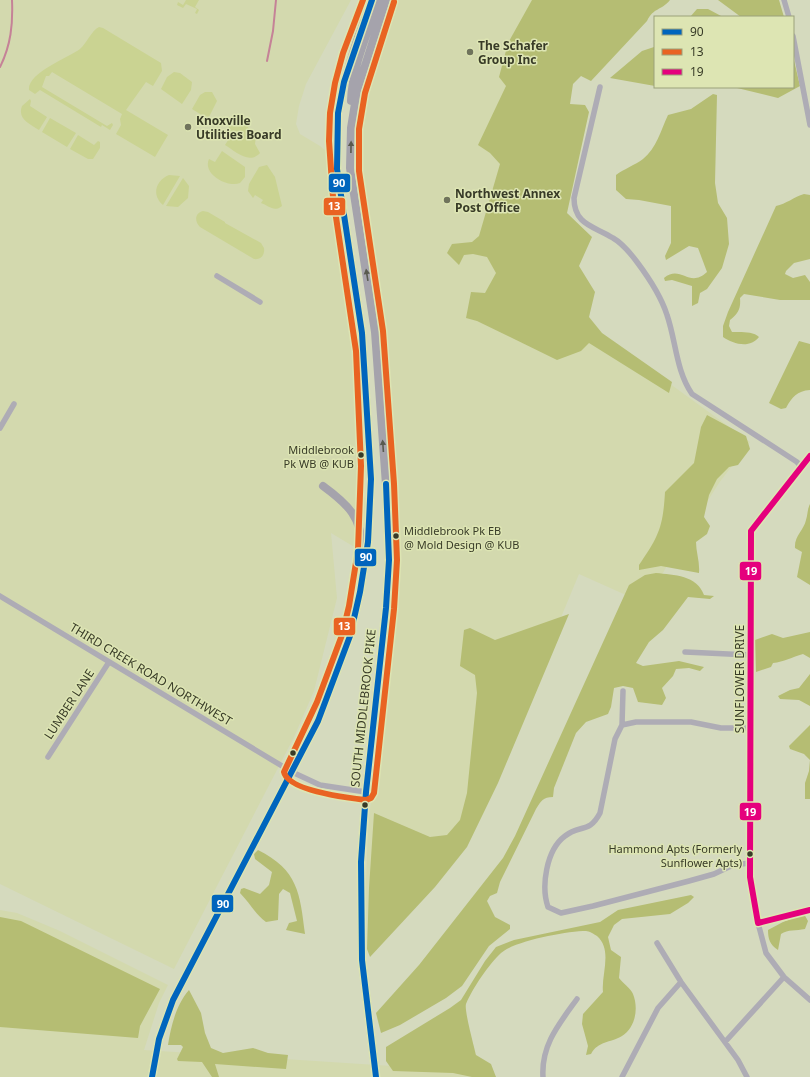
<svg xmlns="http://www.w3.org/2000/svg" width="810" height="1077" font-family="'Noto Sans',sans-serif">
<rect width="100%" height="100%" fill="#d5dabe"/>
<path fill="#d3d9ae" d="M0,0H351L306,84L299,106L296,124L300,134L320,146L327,152L330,163L335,206L357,335L359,401L357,416L364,423L366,468V472L363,474V481L365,484L362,488V494L367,500L365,523L364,527L357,533L356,548L331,533L337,598L314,691L294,737L174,969L0,884Z
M392,0H564L508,266L750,442L719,483L670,560L646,604L579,574L490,788L373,947L367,943L366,881L368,831L393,566L392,452L379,296L375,288L356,170L357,135L364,91Z
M0,910L17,913L60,931L168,985L159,1003L144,1050L484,1072L485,1077H0Z"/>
<path fill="#cad392" d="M186,0H199L195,7L199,10L197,14L195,13L197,9L186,4L183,8L177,5L178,2L183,5Z
M99,27L103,28L161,63L162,71L153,86L146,82L126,110L168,135L155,157L116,134L121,125L120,119L122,114L52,72L49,76H46L42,87L107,126L112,123L113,125L110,130L102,125L101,127L40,90L35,94L29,90C27,73 68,58 80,49C87,43 91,31 99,27Z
M174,72L180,73L192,82L191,90L182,104L161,89L167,77Z
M205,92H212L217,101L208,119L192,109L200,95Z
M30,99L31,101L30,106L47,117L39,130C30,124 17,119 22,106Z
M50,118L76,133L67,147L42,132Z
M239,121L245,124L256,136L255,144L260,153C249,165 235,151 225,145L232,134L227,130C230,125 233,121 239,121Z
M78,135L94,145L98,141L100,142V148L93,159H88L70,149Z
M222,151L245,167V177L240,183C228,188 202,174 209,159L215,162Z
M267,165L275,177L282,206C274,213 268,205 261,203L263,200L255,195L253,198L248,191L249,184L259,167Z
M169,175L180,176L163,205C151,195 156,180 169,175Z
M183,178L189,186L188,198L178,207L166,206Z
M203,211L208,212L225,222V223L261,243L264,248C265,255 261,260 254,259L200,227C194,221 195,213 203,211Z"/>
<path fill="#b5bd73" d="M532,0H670C661,11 654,7 647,21L591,81L581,76L573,84L570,104L585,105L589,112L567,213L592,237L579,266L595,292L589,317L602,333L672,382L669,393L589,343L581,351L557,360L477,321L466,318L471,292L485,293L496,273L487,257L473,254L464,255L459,265L447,253L452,244L472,242L479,236L500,164L490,153L478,145L506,86L499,77L508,43Z
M718,0H779L784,17H741Z
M697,9H708L723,17H690Z
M654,47L655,86L610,78L642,51Z
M793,56L800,86L778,98L733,87H793Z
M713,94L717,95L715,183L718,203L727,218L729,244L722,268L707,289L700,293L698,303L692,306V286L672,280L665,281L664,278C681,264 689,289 707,272L698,248L689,246L666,260L665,256L671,243V206L639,200L626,199L616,190V175C624,169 635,165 643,159C656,149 661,130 668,115L691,109Z
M804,194L810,195V259L794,263L786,271L785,274L793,278L805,275L810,282V300H780L744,294L740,298C741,309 738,314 730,320L729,326L732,332C740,332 753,331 759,337C750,349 733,344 723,337V326L728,312L776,206C786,204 794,197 804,194Z
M799,341L810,344V390C797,391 792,397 786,408L781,409L769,403Z
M707,415L746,436L750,449L738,465L729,467L717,479L709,495L704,517L710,526L707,534L696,542C696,552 700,562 699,573L661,566L639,570V565C659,536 663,527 665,492L694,463L701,427Z
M810,504V585L797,577L802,552L795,548C794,536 804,530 806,520C808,514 807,510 810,504Z
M656,573C674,575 697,575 704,595L714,596L710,599L688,597L663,630L649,642L636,663L643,666L679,661L704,667L700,671L689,668L676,669L673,676L662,688L666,698L662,705L638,702L633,688L623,686L614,688L611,707L608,714L586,722L576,733L554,788L553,797C543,797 541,801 536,809L500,882L497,893L490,896L487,901L495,917L510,925V929L489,946L462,986L446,998L400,1025L381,1033L376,1013L419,965L503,858L515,836L629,585L645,575Z
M569,614L498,783L467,847L435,887L370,957L367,949L369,888L374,813L430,837L447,835L460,820L467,793L477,693L475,675L460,666L464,630L470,628L495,640Z
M810,632V658L803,654C792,657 784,662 773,663L771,667L756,672L755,640L772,634L783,638Z
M810,674V706L799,700L780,699L778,696L790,690L799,688Z
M810,725V799H805V783L809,771L810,760L804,754L790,749L789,746Z
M258,850C298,870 300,893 305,934L286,930L289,923L297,921L290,893L283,889L279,894L278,920L266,922C255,914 250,903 240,893L241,889L244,888L260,894L269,885L272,872L255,859L254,854Z
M691,895L694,897L688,903L670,914L622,919L614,925L608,937L611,950L621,957L619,978C623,983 631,989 633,994C639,1009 635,1028 622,1036C610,1043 598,1041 591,1054L586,1055L588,1046L582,1024L583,1014L603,992C601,975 613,950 597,936C594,934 589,931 586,931C567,931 514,941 501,953C489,964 472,989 466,1004C464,1010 474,1046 476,1055L491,1064L496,1077H472L453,1073L393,1071L386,1061V1047L450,1008L461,1000L485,961L496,947L514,940L600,922L618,910Z
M804,914L808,921L805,929C796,931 788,929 781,934L778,950C770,945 768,939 768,930L783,922Z
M0,917L21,921L160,989L140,1026L138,1038L0,1027Z
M189,990L201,1013L205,1033L211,1048L223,1053L253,1048L268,1053L288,1055L286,1069L215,1064L219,1077H212L202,1062L178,1061L177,1059L183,1047L181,1045H168C171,1026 176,1005 189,990Z"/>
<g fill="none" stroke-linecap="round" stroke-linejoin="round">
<path stroke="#c58297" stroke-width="2" d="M267,61L273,31L276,0
M0,67C11,45 13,24 12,0"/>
<path stroke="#aeacb5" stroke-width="5.5" d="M784,0L789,17
M793,36L810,125
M600,87L574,198C574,225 594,226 613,238C622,243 631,254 637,262C649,278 661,296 667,315C676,341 676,371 692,394L797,462L801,467
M217,276L260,302
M0,428L14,404
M810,456L751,531L750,728V877L758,923L766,953L784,977L810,1000
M0,596L292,772L320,785L366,792
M685,652L750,655
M623,691L622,725L615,739L600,813C589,834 580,824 565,836C546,850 541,887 548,907L561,913L593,906L689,881L714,874L733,865L750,863
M622,725L636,722H691L721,728H750
M48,757L109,662
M758,923L810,910
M657,943L681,982L738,1060L747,1077
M725,1042L784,977
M543,1077C541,1045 559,1024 577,999
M622,1077L658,1008L681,982"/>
<path stroke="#a5a3ac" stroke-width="8" d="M351,101C352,67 368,32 379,0
M323,486C349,505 361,517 363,550
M152,1077L159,1039L173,1000L318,721L350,636L360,592L368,542L371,479L362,333L337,169L338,113L344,82L358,37L372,0
M376,1077L362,960L361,862L366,792L386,608L389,560L386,485L375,332L350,168L351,128L357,91L386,0"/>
<defs>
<path id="bus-1" d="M152,1077L159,1039L173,1000L318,721L350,636L360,592L368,542L371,479L362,333L337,169L338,113L344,82L372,0
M376,1077L362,960L361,862L366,792L386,608L389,560L386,484"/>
<path id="bus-2" d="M363,0L343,53L335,83L330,113L329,141L333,197L356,351L361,466L358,550L349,606L342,635L317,702L284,772C288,791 349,798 366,800L371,798L374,793L394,609L397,560L394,484L383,331L359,171V129L365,93L394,2"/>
<path id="bus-3" d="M810,456L751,531L750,877L758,923L810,910"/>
</defs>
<use href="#bus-1" stroke="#dde5b3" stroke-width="9"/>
<use href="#bus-2" stroke="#dde5b3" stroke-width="9"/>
<use href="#bus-3" stroke="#dde5b3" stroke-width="9"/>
<use href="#bus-1" stroke="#0065bd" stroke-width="6"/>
<use href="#bus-2" stroke="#e96322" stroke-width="6"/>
<use href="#bus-3" stroke="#e5007d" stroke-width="6"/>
</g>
<defs><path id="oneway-solid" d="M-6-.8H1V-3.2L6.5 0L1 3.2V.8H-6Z"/></defs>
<g fill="#595a4f">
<use href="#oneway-solid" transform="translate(351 147) rotate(-89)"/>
<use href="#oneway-solid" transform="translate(367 275) rotate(-99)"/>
<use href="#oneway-solid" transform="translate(383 446) rotate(-94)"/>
</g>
<g fill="#6f735c" stroke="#dde5b3" stroke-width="1.5">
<circle cx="470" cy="52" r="4"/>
<circle cx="188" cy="127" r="4"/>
<circle cx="447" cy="200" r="4"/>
</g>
<g fill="#383b27" stroke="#dde5b3" stroke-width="1.5">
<circle cx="361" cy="455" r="3.5"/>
<circle cx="396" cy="536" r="3.5"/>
<circle cx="293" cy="753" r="3.5"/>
<circle cx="365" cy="805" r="3.5"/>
<circle cx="750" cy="854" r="3.5"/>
</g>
<g text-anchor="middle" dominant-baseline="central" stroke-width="3" stroke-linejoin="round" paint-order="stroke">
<g font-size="11" fill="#383b27" stroke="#dde5b3" text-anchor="end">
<text x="354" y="449">Middlebrook<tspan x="354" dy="14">Pk WB @ KUB</tspan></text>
<text x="404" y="530" text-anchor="start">Middlebrook Pk EB<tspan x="404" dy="14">@ Mold Design @ KUB</tspan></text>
<text x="742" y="848">Hammond Apts (Formerly<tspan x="742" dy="14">Sunflower Apts)</tspan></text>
</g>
<g font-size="12" font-weight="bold" fill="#383b27" stroke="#dde5b3" text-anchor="start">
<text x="478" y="45">The Schafer<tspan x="478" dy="14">Group Inc</tspan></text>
<text x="196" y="120">Knoxville<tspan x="196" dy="14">Utilities Board</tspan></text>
<text x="455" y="193">Northwest Annex<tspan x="455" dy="14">Post Office</tspan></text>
</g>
<g font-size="12" fill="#383b27" stroke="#dde5b3">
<text transform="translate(151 674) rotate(31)">THIRD CREEK ROAD NORTHWEST</text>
<text transform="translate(739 679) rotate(-90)">SUNFLOWER DRIVE</text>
<text transform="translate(69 704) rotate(-57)">LUMBER LANE</text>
<text transform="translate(363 708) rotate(-84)">SOUTH MIDDLEBROOK PIKE</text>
</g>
</g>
<g stroke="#dde5b3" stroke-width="1.5">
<rect x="328" y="173" width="23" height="20" rx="4" fill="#0065bd"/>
<rect x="323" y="197" width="23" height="19" rx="4" fill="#e96322"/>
<rect x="354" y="548" width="23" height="19" rx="4" fill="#0065bd"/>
<rect x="739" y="561" width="23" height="20" rx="4" fill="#e5007d"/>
<rect x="333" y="617" width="23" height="19" rx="4" fill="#e96322"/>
<rect x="739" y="802" width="23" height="19" rx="4" fill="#e5007d"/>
<rect x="211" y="894" width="23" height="19" rx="4" fill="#0065bd"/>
</g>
<g font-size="11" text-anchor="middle" font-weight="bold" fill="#fff">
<text x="339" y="187">90</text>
<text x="334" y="210">13</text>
<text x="366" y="561">90</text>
<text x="751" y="575">19</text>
<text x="344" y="630">13</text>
<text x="750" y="816">19</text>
<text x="223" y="908">90</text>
</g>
<rect x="654" y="16" width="140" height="72" fill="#dde5b3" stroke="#9ba17b"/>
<rect x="662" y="29" width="20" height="6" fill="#0065bd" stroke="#9ba17b"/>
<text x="690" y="36" font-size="12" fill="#383b27">90</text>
<rect x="662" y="49" width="20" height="6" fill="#e96322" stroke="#9ba17b"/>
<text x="690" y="56" font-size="12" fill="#383b27">13</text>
<rect x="662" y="69" width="20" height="6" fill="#e5007d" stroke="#9ba17b"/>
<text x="690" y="76" font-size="12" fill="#383b27">19</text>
</svg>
